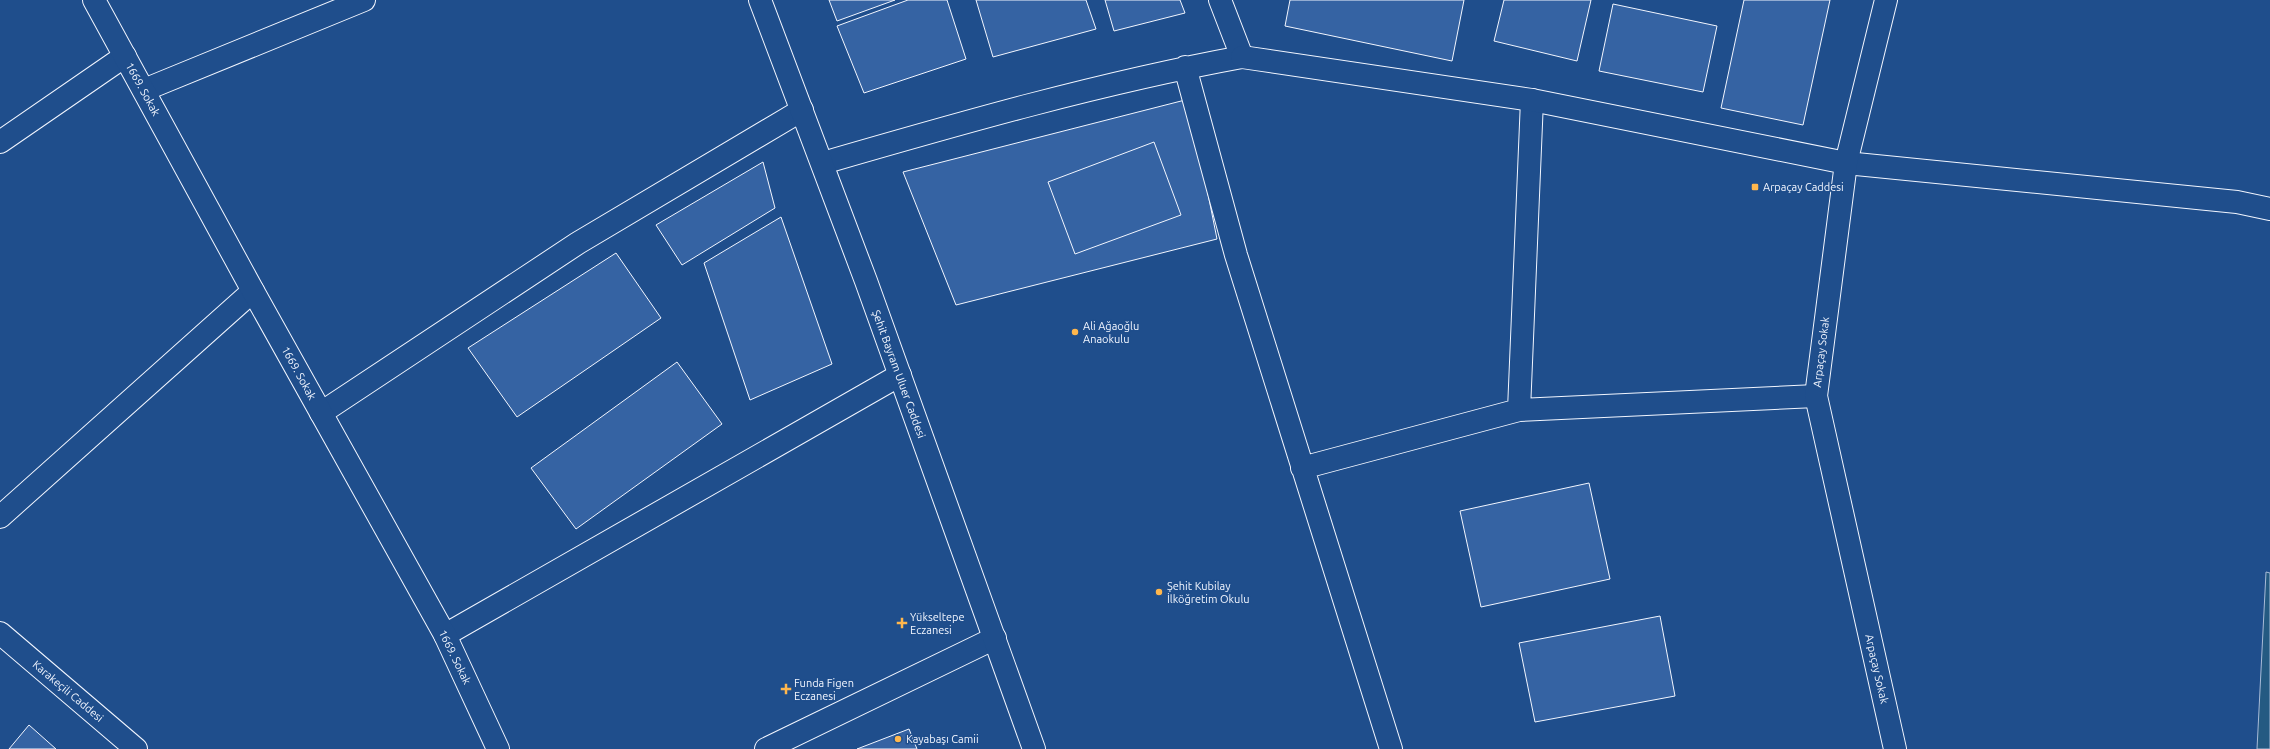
<svg xmlns="http://www.w3.org/2000/svg" width="2270" height="749" font-family="Ubuntu,sans-serif">
<rect width="100%" height="100%" fill="#1f4e8c"/>
<path fill="#245a82" stroke="#a8bbd7" d="M2266,572L2270,573V749H2257Z"/>
<path fill="#3563a3" stroke="#f2f6ff" d="M829,0H895L837,21Z
M908,0H947L966,59L864,93L837,26Z
M976,0H1086L1096,29L993,57Z
M1105,0H1180L1185,13L1114,31Z
M1290,0H1464L1452,61L1285,26Z
M1504,0H1591L1577,61L1494,41Z
M1744,0H1830L1803,125L1721,108Z
M1613,4L1717,26L1703,92L1599,71Z
M1189,99L1217,239L956,305L903,172Z
M1154,142L1181,215L1075,254L1048,182Z
M763,162L775,208L682,265L656,225Z
M781,217L832,364L750,400L704,263Z
M616,253L661,318L517,417L468,348Z
M677,362L722,424L576,529L531,468Z
M1589,483L1610,579L1481,607L1460,511Z
M1660,616L1675,696L1535,722L1519,643Z
M29,725L56,749H9Z
M909,729L917,749H857Z"/>
<g fill="none" stroke-linecap="round" stroke-linejoin="round">
<defs>
<path id="street" d="M1185,67L1236,255L1391,749
M144,90L364,0
M0,142L125,56
M823,163C961,123 1100,83 1242,57L1220,0
M1846,163L2237,202L2270,209
M1519,410L1532,100
M321,413L578,243L802,110
M1302,468L1519,410L1816,396
M0,517L253,291
M445,635L900,375
M766,749L995,638"/>
<path id="secondary" d="M94,0L253,291L445,635L498,749
M760,0L866,281L1034,749
M1886,0L1846,163L1816,396L1895,749
M1242,57L1532,100L1846,163
M0,633L136,749"/>
</defs>
<use href="#street" stroke="#f2f6ff" stroke-width="24"/>
<use href="#secondary" stroke="#f2f6ff" stroke-width="24"/>
<use href="#street" stroke="#1f4e8c" stroke-width="22"/>
<use href="#secondary" stroke="#1f4e8c" stroke-width="22"/>
</g>
<g fill="#ffb74d" stroke="#1f4e8c" stroke-width="1.5">
<rect x="1751" y="183" width="8" height="8" rx="2"/>
<circle cx="1075" cy="332" r="4"/>
<circle cx="1159" cy="592" r="4"/>
<path d="M900 617h4v4h4v4h-4v4h-4v-4h-4v-4h4z"/>
<path d="M784 683h4v4h4v4h-4v4h-4v-4h-4v-4h4z"/>
<circle cx="898" cy="739" r="4"/>
</g>
<g text-anchor="middle" dominant-baseline="central" stroke-width="3" stroke-linejoin="round" paint-order="stroke">
<g font-size="11" fill="#f2f6ff" stroke="#1f4e8c">
<text transform="translate(143 89) rotate(61)">1669. Sokak</text>
<text transform="translate(1821 352) rotate(-83)">Arpaçay Sokak</text>
<text transform="translate(299 373) rotate(61)">1669. Sokak</text>
<text transform="translate(899 374) rotate(70)">Şehit Bayram Uluer Caddesi</text>
<text transform="translate(455 657) rotate(64)">1669. Sokak</text>
<text transform="translate(1877 669) rotate(77)">Arpaçay Sokak</text>
<text transform="translate(68 691) rotate(40)">Karakeçili Caddesi</text>
</g>
<g font-size="11" fill="#f2f6ff" stroke="#1f4e8c" text-anchor="start">
<text x="1763" y="187">Arpaçay Caddesi</text>
<text x="1083" y="326">Ali Ağaoğlu<tspan x="1083" dy="13">Anaokulu</tspan></text>
<text x="1167" y="586">Şehit Kubilay<tspan x="1167" dy="13">İlköğretim Okulu</tspan></text>
<text x="910" y="617">Yükseltepe<tspan x="910" dy="13">Eczanesi</tspan></text>
<text x="794" y="683">Funda Figen<tspan x="794" dy="13">Eczanesi</tspan></text>
<text x="906" y="739">Kayabaşı Camii</text>
</g>
</g>
</svg>
